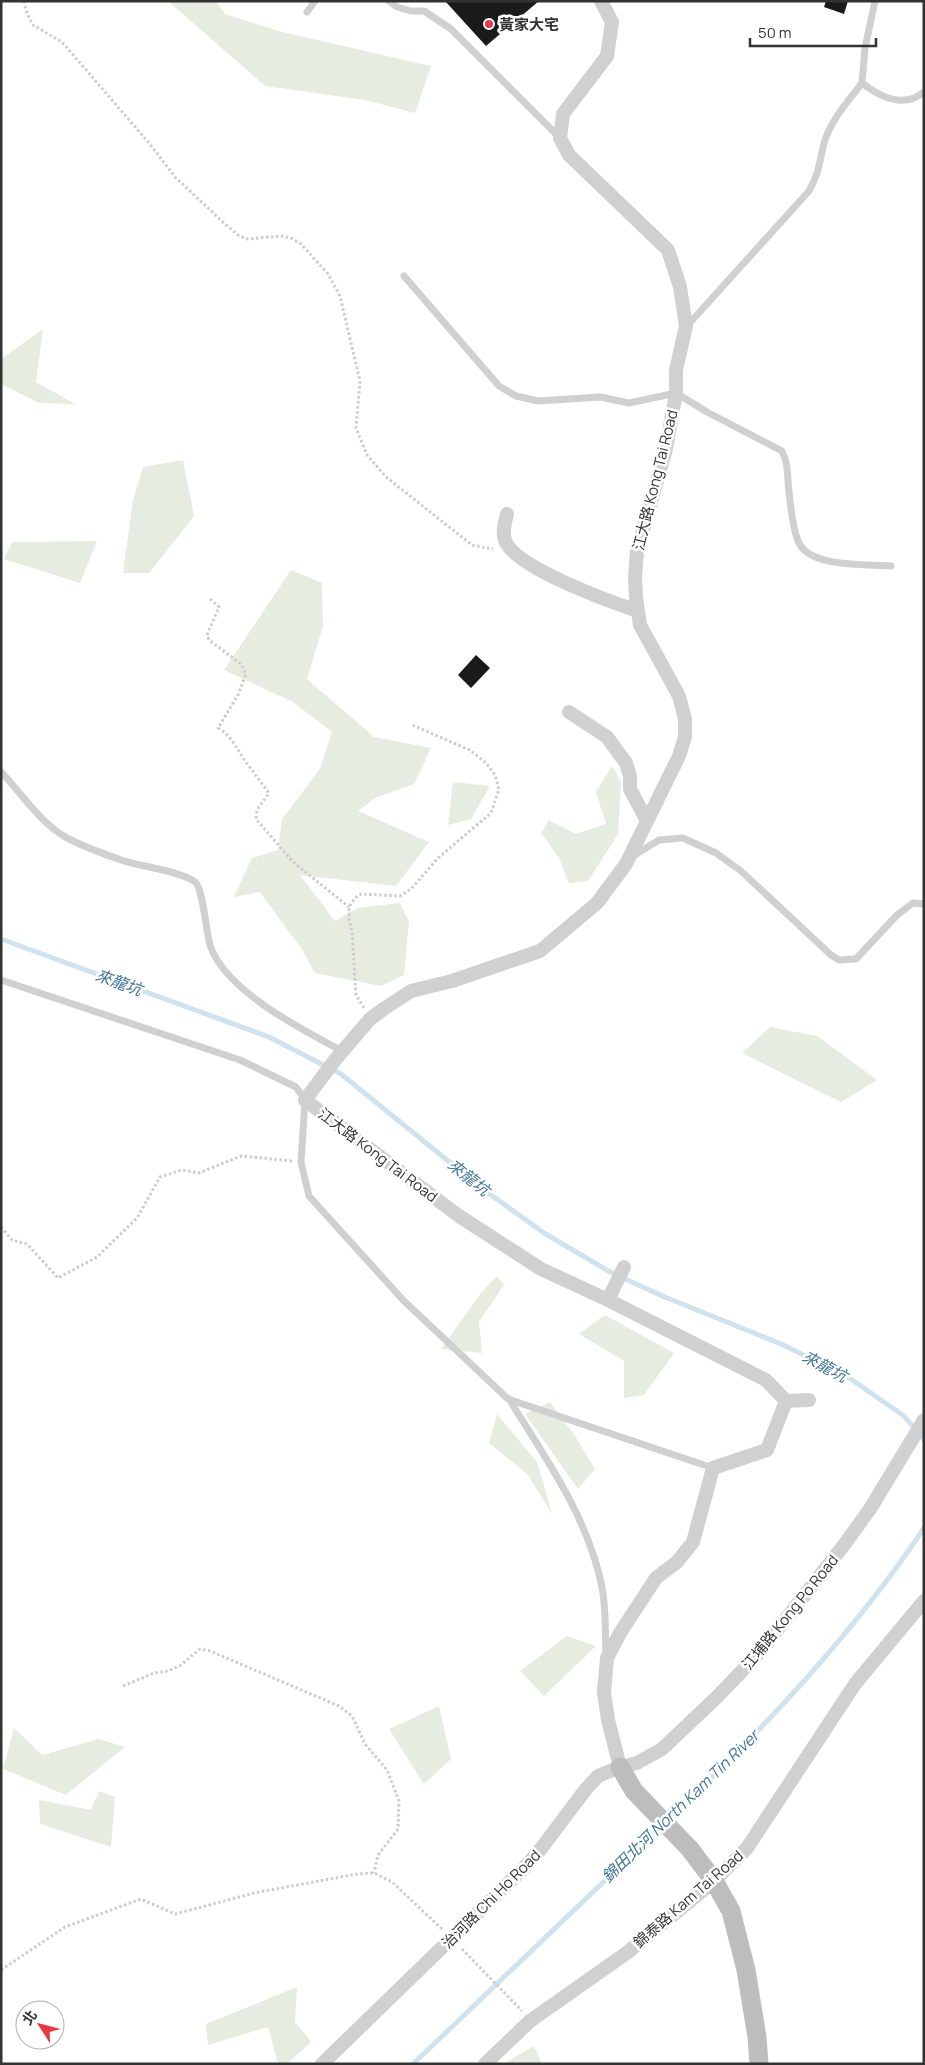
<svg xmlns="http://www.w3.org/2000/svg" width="925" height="2065" font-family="Manrope,'Noto Sans TC',sans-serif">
<rect width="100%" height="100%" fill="#fff"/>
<path fill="#e6ecdf" d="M168,1H216L225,14L282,32L431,66L415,113L365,100L265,86Z
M43,329L36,382L75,404L39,403L1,384V359Z
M183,460L194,516L149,573H123L133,500L143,467Z
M97,541L80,583L4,559L12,542Z
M291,570L322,583L323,626L307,679L374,737L431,748L414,784L375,798L358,811L429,842L396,886L300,875L335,921L358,908L400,903L409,922L404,975L381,986L315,973L303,951L260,892L234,897L252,858L278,850L282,819L320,769L332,732L293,702L224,670Z
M612,766L621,782L618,834L588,881L569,883L559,858L541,833L549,820L576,834L606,824L596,792Z
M453,782L490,786L471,819L448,825Z
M770,1027L817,1036L877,1080L841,1102L742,1053Z
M497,1276L504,1285L479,1322L482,1353L441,1349L481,1293Z
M605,1315L674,1353L644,1395L624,1398V1361L579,1334Z
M550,1402L575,1436L595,1469L578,1489L525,1414Z
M497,1414L537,1462L552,1514L528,1475L489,1443Z
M567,1636L596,1646L544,1696L520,1671Z
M439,1706L451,1759L424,1784L389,1729Z
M14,1728L42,1755L99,1739L125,1747L66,1795L3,1769Z
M99,1791L115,1797L111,1847L40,1824L39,1800L91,1810Z
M297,1987L295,2022L311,2042L287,2064H278L268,2027L208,2045L206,2024Z
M534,2046L542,2064H506L508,2061Z"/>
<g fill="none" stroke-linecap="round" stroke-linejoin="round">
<path stroke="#cfe2ee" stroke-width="5" d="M1,939L269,1037L341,1074L484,1190L544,1233L610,1272L660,1295L781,1344L845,1375L904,1416L924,1440
M668,1820C762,1730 852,1636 924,1528
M413,2064L662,1826"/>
</g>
<path fill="#1a1a1a" d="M445,1H539L486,46Z
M826,1H848L844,14L824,7Z
M476,655L490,668L471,688L458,675Z"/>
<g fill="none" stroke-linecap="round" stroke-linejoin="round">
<path stroke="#cdcdcd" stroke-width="3" stroke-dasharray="2.5 2.5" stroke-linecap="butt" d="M24,1L27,13L33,25L62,42L149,143L175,177L225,224L238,235L247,239L281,236L291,238L301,244L328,274L340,296L360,381L356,428L367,455L386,477L472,545L493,549
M210,599L219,607L207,635L209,640L241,664L246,674L238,695L218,728C232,736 237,749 245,761C253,772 261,782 269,793L257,810L256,819L293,862L349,907
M364,1008L356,995L352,932L349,919V907L355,898L361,894L400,896L411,889L438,858L491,813L499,789L495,775L486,763L470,750L412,725
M1,1227L12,1240L27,1244L58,1278L97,1257L137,1218L160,1177L182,1170L199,1173L241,1156L292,1161
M123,1686L154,1673L168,1671L181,1665L200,1649L210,1651L339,1706L352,1716L365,1744L387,1770L399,1801L398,1829L378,1855L374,1873
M462,1949L522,2011
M1,1970L65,1927L141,1899L175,1914L254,1893L357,1874L374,1873L392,1882L442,1929"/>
<path stroke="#d0d0d0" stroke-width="7" d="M389,1L397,7L411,11H424L451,29L560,138
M875,1L865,48L862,83C880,97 903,109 924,92
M307,12L315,1
M404,276L499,386L516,396L538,401L600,397L629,403L676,393L707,412L782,451C789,465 787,477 789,492C791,508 792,526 798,541C808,568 867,564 891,566
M687,326L809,191C820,171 819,163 824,143C831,120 848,101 862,83
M1,772C24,796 41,825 71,840C87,848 104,854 121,860C138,866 186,872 196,883C203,891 206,931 210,945C225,991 303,1030 344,1052
M633,856L659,840L683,838L716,853L741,871L831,955L839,960L856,959L897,915L913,903L924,904
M1,980L240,1060L296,1087L305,1100L301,1162L309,1196L403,1300L508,1399L713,1468
M509,1399C546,1459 588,1517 602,1587C606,1608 605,1631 606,1653"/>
<path stroke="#d0d0d0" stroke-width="14" d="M601,1L612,22L607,56L563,114L560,138L569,155L668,250L680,287L686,326L676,370V393L666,449L637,551L635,577L636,597L640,625L679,696L685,719V737L679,756L626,864L597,903L540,951L452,981L411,991L385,1008L370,1019L335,1060L305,1100L459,1216L541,1269L608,1300L766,1380L786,1401L767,1450L713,1468L693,1542L677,1562L656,1578L620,1633L607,1658L604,1692L608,1720L620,1767
M507,514C505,522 502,532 505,540C513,567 611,602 638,611
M569,712L607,737L626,763L630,776V789L646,819
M608,1300L624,1267
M786,1401L809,1400
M322,2064L524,1868L540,1850L586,1789L598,1776L620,1767L637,1763L662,1749L717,1697L760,1652L844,1545L870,1509L924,1420
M485,2064L530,2021L628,1952L714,1881L747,1848L855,1684L924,1601"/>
<path stroke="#bdbdbd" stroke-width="19" d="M620,1767L634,1791L690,1849L714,1881L731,1911L746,1970L757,2037L759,2064"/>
</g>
<circle fill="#e63946" stroke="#fff" stroke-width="2" cx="489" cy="24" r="5"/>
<g text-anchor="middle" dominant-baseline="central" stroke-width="5" stroke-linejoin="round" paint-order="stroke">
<g font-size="15" font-weight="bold" fill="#333" stroke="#fff" text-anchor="start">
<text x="499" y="24">黃家大宅</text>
</g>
<g font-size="15" fill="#333" stroke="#fff">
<text transform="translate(655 480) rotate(-76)">江大路 Kong Tai Road</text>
<text transform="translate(378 1155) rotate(37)">江大路 Kong Tai Road</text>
<text transform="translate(790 1612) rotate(-51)">江埔路 Kong Po Road</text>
<text transform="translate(491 1899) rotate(-45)">治河路 Chi Ho Road</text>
<text transform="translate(688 1899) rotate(-41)">錦泰路 Kam Tai Road</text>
</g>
<g font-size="16" font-style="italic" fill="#3f7597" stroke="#fff">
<text transform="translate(119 982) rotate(20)">來龍坑</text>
<text transform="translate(469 1177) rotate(38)">來龍坑</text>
<text transform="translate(825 1366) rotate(28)">來龍坑</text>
<text transform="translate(680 1806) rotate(-44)">錦田北河 North Kam Tin River</text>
</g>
</g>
<rect width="925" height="2065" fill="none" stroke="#333333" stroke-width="5"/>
<g transform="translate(40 2025) rotate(306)"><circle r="24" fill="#ffffff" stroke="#adadad"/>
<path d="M0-4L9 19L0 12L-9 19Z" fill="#e63946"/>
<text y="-8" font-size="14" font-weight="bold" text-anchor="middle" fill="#333333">北</text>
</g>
<path d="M750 38v8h126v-8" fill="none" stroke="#333333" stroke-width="2.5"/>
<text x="758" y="38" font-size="15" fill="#333333" stroke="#ffffff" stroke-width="4" paint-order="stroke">50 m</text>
</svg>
